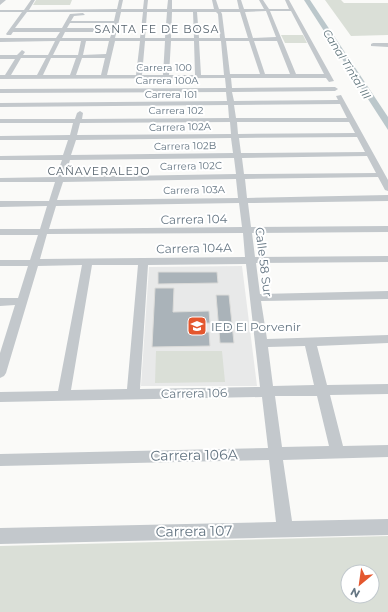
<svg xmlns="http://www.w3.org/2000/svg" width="388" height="612" font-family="Montserrat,sans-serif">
<rect width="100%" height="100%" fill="#fafaf8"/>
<path fill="#e8e9e9" d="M242,266L257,386H141L149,267Z"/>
<path fill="#dadfd7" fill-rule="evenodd" d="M36,0H72L70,5H33Z
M325,0H341L344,3H388V35L351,36Z
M281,35H303L307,43H285Z
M156,351H222L225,382L155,383Z
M388,536V612H0V546ZM348,572H372V596H348Z"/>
<path fill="#bbc7cb" d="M304,0H310L388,117V130Z"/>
<path fill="#aab3b9" stroke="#dcdcda" d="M158,272H217L218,283L158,284Z
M155,288H174L173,312L209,311L210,323L188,324V333L209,332L210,346L152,347Z
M216,295H229L234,343H220Z"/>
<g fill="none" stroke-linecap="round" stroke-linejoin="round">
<path fill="#c3c8cc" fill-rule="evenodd" d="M31,0H35L29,10L117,9L119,0H123L121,9H143L144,0H148L147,9H167L168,0H172V9H214L212,0H216L219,9H239L237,0H241L244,9H264L259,0H263L269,9H289L285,0H289L334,81L329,82L326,78H231L232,88L335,87L338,89L335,91L232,92L234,101L338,100L336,96L341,95L388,180V191L385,190L378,177L245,179L247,198L388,195V201L248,203L251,227L388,226V232L252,233L255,257L388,256V262L256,263L260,294L388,291V299L261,301L267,339L388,335V343L317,346L327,385L388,384V394L330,395L343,446L388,445V457L283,460L292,521L388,519V535L0,544V528L276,522L269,460L0,466V454L268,448L262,397L0,402V392L58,391L82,265L38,266L6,373L4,376L0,378V353L15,305L0,306V298H18L28,266H0V260H30L38,235H0V229H40L47,206L0,207V201H49L55,182H0V178L56,177L62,160H0V156L63,155L68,140H0V136L70,135L73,123H0V119H75L77,113L80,111L83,113L82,119L229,118L228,105L0,107V103L227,101L226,92L0,93V89L226,88L225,78L0,79V75H5L15,59H0V55H17L22,50L25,52L23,55H48L55,41L0,42V38H56L60,32H13L11,35H7L6,34L22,12H0V10H24ZM266,11L276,37L253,38L245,12ZM270,11H291L324,74H296ZM27,12H116L114,21H71L74,16L85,15L83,13L70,14L62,28H15ZM121,12H143L140,38H115ZM147,12H167L165,38H145ZM172,12H193L194,38H171ZM197,12H216L218,14L220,38H199ZM221,12H240L248,38H225L222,14ZM70,23H113L112,28H67ZM65,32H112L110,38H62ZM60,41H81L78,55H53ZM86,41H109L106,54L83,55ZM115,41H140L136,75H107ZM145,41H165L163,75H142ZM171,41H194L195,75H169ZM199,41H221L224,75H201ZM226,41H249L260,74H230ZM254,41H277L290,74H265ZM21,58H46L37,75H11ZM51,58H76L70,75H43ZM82,58H105L101,75H76ZM340,104L347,118H236L234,105ZM230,122L231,134L77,135L80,123ZM237,122H349L355,133L238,134ZM357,137L365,152L241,153L239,138ZM231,138L233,153L71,155L76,140ZM367,156L376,173L244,174L242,158ZM234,158L236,174L65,177L70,160ZM236,179L238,198L57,200L63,182ZM239,203L242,227L49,229L56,206ZM243,233L245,257L40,259L47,234ZM246,264L260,387L140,389L148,265ZM92,265H138L127,389L71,390ZM305,346L314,385L273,386L268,347ZM275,396H317L329,446L282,447Z
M373,43H388V47L371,46V44Z"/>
<path fill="#c3c8cc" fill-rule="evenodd" d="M0,0H6L0,5Z"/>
</g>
<defs>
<symbol id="school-square" viewBox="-11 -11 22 22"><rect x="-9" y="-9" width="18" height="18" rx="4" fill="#e4572e" stroke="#fff"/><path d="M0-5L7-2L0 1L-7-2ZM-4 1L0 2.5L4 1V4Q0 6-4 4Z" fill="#fff"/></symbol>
</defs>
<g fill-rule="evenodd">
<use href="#school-square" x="186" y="315" width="22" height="22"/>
</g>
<g text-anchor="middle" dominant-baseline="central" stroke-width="4" stroke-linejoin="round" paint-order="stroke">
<g font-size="10" fill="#657683" stroke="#fff">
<text x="164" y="67">Carrera 100</text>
<text x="167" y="80">Carrera 100A</text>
<text x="171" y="94">Carrera 101</text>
<text x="176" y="110">Carrera 102</text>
<text transform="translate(180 127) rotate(-1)">Carrera 102A</text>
<text transform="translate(185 146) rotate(-1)">Carrera 102B</text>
<text transform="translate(191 166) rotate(-1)">Carrera 102C</text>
<text transform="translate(194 190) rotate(-1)">Carrera 103A</text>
</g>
<g font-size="11" letter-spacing="1" fill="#57646e" stroke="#fff">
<text x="157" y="29">SANTA FE DE BOSA</text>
<text x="99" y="171">CAÑAVERALEJO</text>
</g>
<g font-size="11" font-style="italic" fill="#60757c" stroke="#fff">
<text transform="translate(347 64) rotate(58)">Canal Tintal III</text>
</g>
<g font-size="12" fill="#657683" stroke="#fff">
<text transform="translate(194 219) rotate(-1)">Carrera 104</text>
<text transform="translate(194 248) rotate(-1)">Carrera 104A</text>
<text transform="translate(264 262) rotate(83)">Calle 58 Sur</text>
<text transform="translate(194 393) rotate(-1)">Carrera 106</text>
</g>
<g font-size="12" fill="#657683" stroke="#fff" text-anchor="start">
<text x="211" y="326">IED El Porvenir</text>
</g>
<g font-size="14" fill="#657683" stroke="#fff">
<text transform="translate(194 455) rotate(-1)">Carrera 106A</text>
<text transform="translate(194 531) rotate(-1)">Carrera 107</text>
</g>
</g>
<g transform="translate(360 584) rotate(209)"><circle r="19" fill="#ffffff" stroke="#c1c8cd"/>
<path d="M0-3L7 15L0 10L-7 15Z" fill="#e4572e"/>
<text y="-6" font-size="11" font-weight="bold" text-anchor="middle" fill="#657683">N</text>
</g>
</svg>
